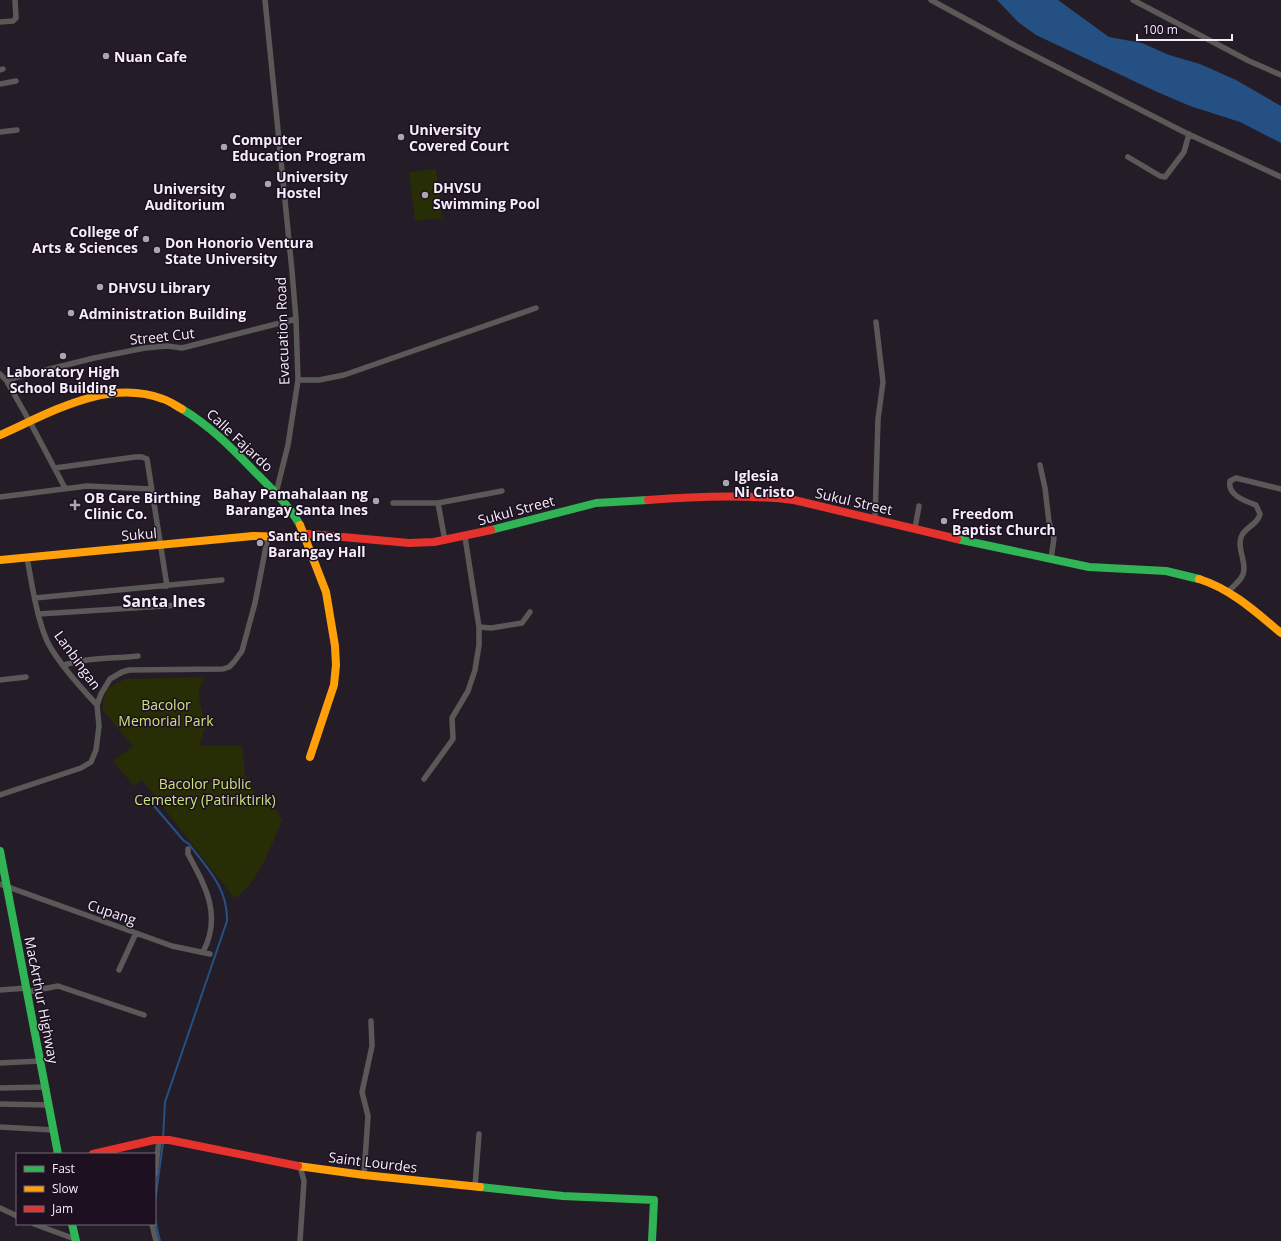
<svg xmlns="http://www.w3.org/2000/svg" width="1281" height="1241" font-family="'Open Sans',sans-serif">
<rect width="100%" height="100%" fill="#241d27"/>
<path fill="#272d05" d="M436,169L442,218L415,221L409,172Z
M205,677C193,696 203,705 205,725C205,731 201,740 199,746H242L245,775L260,801L266,794L282,820C274,841 255,889 234,898L142,780L134,786L113,761L133,746L103,711V701L108,688L125,679Z"/>
<path fill="#255083" d="M997,0H1058L1109,37L1142,43L1169,55L1200,64L1236,80L1281,106V143L1240,122L1190,106L1155,91L1036,35L1018,22Z"/>
<g fill="none" stroke-linecap="round" stroke-linejoin="round">
<path stroke="#255083" stroke-width="2" d="M149,800L184,841L189,844C207,868 228,888 227,921L165,1102L163,1139
M155,1201L163,1143
M155,1220L160,1241"/>
<path stroke="#5b5958" stroke-width="5.5" d="M265,0L292,271L296,319L298,380L288,445L276,493
M931,0L1010,43L1184,132L1281,177
M1133,0L1249,61L1281,75
M0,22L13,21L16,18L15,0
M0,70L3,69
M0,84L16,81
M0,132L17,130
M1128,157L1160,176L1165,177L1184,152L1189,134
M0,374L6,380L30,422L65,488
M6,380L94,358L145,348L167,346L182,348L296,319
M298,380H319L344,375L536,308
M1040,465L1045,488L1049,522L1054,538L1051,559
M55,468L135,457H142L147,459L167,586
M0,497L87,486L151,489
M393,503H438L502,491
M438,503L445,541
M875,519L878,419L883,382L876,322
M915,528L919,506
M27,558C32,583 35,611 45,636C52,656 82,689 97,705
M1228,592C1232,587 1238,583 1241,578C1250,566 1235,548 1242,535C1246,527 1258,524 1260,514L1256,505C1245,501 1227,495 1230,481L1236,478L1281,489
M35,598L222,580
M39,614L180,605
M479,627L491,628L522,623L530,612
M64,665C90,657 112,659 138,656
M0,680L26,677
M424,779L453,739L452,718L468,691L475,670L479,645V627L465,537
M0,795L81,768L91,762L96,750L99,726L97,705L101,694L110,679L122,672L129,670L223,669L229,667L234,662L242,651L255,603L268,536
M188,849V854C206,887 222,916 203,952
M0,884L172,946L210,954
M119,970L136,933
M0,990L27,988
M27,992L58,986L144,1015
M0,1063L40,1061
M0,1088L46,1087
M0,1104L49,1105
M0,1127L53,1130
M155,1175L159,1140
M364,1175L368,1116L362,1092L372,1046L371,1021
M475,1187L479,1134
M0,1208L17,1216
M34,1224L75,1239
M152,1224L156,1241
M300,1241L304,1181L300,1166"/>
<path stroke="#30b455" stroke-width="8" d="M182,409C210,426 232,448 254,471C271,488 288,504 300,525
M491,530L596,503L648,500
M957,539L1089,567L1166,571L1199,579
M0,851L58,1154
M480,1187L563,1196L654,1200L652,1241
M72,1224L76,1241"/>
<path stroke="#ff9f0a" stroke-width="8" d="M0,435C50,413 107,378 163,399C170,401 176,406 182,409
M300,525L326,592L335,646L336,665L334,685L310,757
M0,560L253,536L290,537L310,534
M1199,579C1231,589 1256,612 1281,633
M298,1166L364,1175L480,1187"/>
<path stroke="#e5322d" stroke-width="8" d="M648,500C697,496 745,494 794,500L957,539
M310,534L409,543L434,542L491,530
M93,1154L154,1140H169L298,1166"/>
</g>
<g fill="#aca4b0" stroke="#1c1021" stroke-width="1.5">
<circle cx="106" cy="56" r="4"/>
<circle cx="401" cy="137" r="4"/>
<circle cx="224" cy="147" r="4"/>
<circle cx="268" cy="184" r="4"/>
<circle cx="425" cy="195" r="4"/>
<circle cx="233" cy="196" r="4"/>
<circle cx="146" cy="239" r="4"/>
<circle cx="157" cy="250" r="4"/>
<circle cx="100" cy="287" r="4"/>
<circle cx="71" cy="313" r="4"/>
<circle cx="63" cy="356" r="4"/>
<circle cx="726" cy="483" r="4"/>
<circle cx="376" cy="501" r="4"/>
<path d="M73 499h4v4h4v4h-4v4h-4v-4h-4v-4h4z"/>
<circle cx="944" cy="521" r="4"/>
<circle cx="260" cy="543" r="4"/>
</g>
<g text-anchor="middle" dominant-baseline="central" stroke-width="3" stroke-linejoin="round" paint-order="stroke">
<g font-size="14" font-weight="bold" fill="#f6edfa" stroke="#1c1021" text-anchor="start">
<text x="114" y="56">Nuan Cafe</text>
<text x="409" y="129">University<tspan x="409" dy="16">Covered Court</tspan></text>
<text x="232" y="139">Computer<tspan x="232" dy="16">Education Program</tspan></text>
<text x="276" y="176">University<tspan x="276" dy="16">Hostel</tspan></text>
<text x="433" y="187">DHVSU<tspan x="433" dy="16">Swimming Pool</tspan></text>
<text x="225" y="188" text-anchor="end">University<tspan x="225" dy="16">Auditorium</tspan></text>
<text x="138" y="231" text-anchor="end">College of<tspan x="138" dy="16">Arts &amp; Sciences</tspan></text>
<text x="165" y="242">Don Honorio Ventura<tspan x="165" dy="16">State University</tspan></text>
<text x="108" y="287">DHVSU Library</text>
<text x="79" y="313">Administration Building</text>
<text x="63" y="371" text-anchor="middle">Laboratory High<tspan x="63" dy="16">School Building</tspan></text>
<text x="734" y="475">Iglesia<tspan x="734" dy="16">Ni Cristo</tspan></text>
<text x="368" y="493" text-anchor="end">Bahay Pamahalaan ng<tspan x="368" dy="16">Barangay Santa Ines</tspan></text>
<text x="84" y="497">OB Care Birthing<tspan x="84" dy="16">Clinic Co.</tspan></text>
<text x="952" y="513">Freedom<tspan x="952" dy="16">Baptist Church</tspan></text>
<text x="268" y="535">Santa Ines<tspan x="268" dy="16">Barangay Hall</tspan></text>
</g>
<g font-size="14" fill="#f6edfa" stroke="#1c1021">
<text transform="translate(282 331) rotate(-92)">Evacuation Road</text>
<text transform="translate(162 336) rotate(-6)">Street Cut</text>
<text transform="translate(240 440) rotate(43)">Calle Fajardo</text>
<text transform="translate(854 501) rotate(13)">Sukul Street</text>
<text transform="translate(516 510) rotate(-15)">Sukul Street</text>
<text transform="translate(139 534) rotate(-5)">Sukul</text>
<text transform="translate(78 660) rotate(54)">Lanbingan</text>
<text transform="translate(112 912) rotate(19)">Cupang</text>
<text transform="translate(42 1000) rotate(79)">MacArthur Highway</text>
<text transform="translate(373 1162) rotate(7)">Saint Lourdes</text>
</g>
<g font-size="14" fill="#cbe57b" stroke="#1c1021">
<text x="166" y="704">Bacolor<tspan x="166" dy="16">Memorial Park</tspan></text>
<text x="205" y="783">Bacolor Public<tspan x="205" dy="16">Cemetery (Patiriktirik)</tspan></text>
</g>
<g font-size="16" font-weight="bold" fill="#f6edfa" stroke="#1c1021">
<text x="164" y="601">Santa Ines</text>
</g>
</g>
<rect x="16" y="1153" width="140" height="72" fill="#1c1021" stroke="#736878"/>
<rect x="24" y="1166" width="20" height="6" fill="#30b455" stroke="#736878"/>
<text x="52" y="1173" font-size="12" fill="#f6edfa">Fast</text>
<rect x="24" y="1186" width="20" height="6" fill="#ff9f0a" stroke="#736878"/>
<text x="52" y="1193" font-size="12" fill="#f6edfa">Slow</text>
<rect x="24" y="1206" width="20" height="6" fill="#e5322d" stroke="#736878"/>
<text x="52" y="1213" font-size="12" fill="#f6edfa">Jam</text>
<path d="M1137 34v6h95v-6" fill="none" stroke="#f6edfa" stroke-width="2"/>
<text x="1143" y="34" font-size="12" fill="#f6edfa" stroke="#1c1021" stroke-width="3" paint-order="stroke">100 m</text>
</svg>
